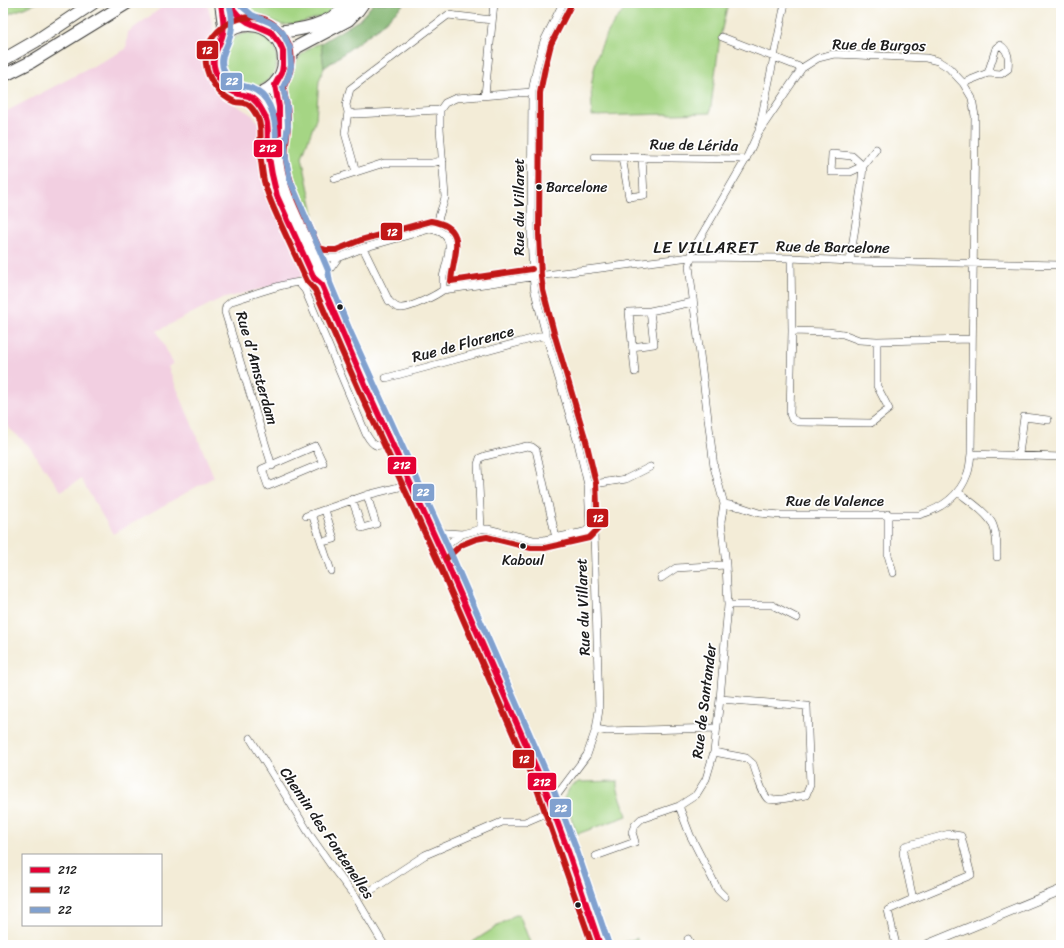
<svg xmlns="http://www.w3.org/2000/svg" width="1064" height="948" font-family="Sriracha,sans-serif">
<rect width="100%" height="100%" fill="#fff"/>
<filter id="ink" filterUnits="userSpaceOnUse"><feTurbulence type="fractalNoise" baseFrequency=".025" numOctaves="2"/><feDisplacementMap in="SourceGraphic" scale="8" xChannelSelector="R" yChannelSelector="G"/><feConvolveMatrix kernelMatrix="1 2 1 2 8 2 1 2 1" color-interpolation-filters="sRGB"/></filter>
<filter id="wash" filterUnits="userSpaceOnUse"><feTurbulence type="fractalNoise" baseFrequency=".012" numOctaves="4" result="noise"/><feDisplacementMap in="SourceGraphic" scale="16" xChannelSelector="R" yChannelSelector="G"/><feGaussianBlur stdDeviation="0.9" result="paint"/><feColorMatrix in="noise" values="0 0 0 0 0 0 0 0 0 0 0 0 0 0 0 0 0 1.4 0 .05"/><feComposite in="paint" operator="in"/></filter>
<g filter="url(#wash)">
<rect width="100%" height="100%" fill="#f3ecd7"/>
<path fill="#f2cfe1" d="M168,3H207L213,26L215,92L252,115L259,123L266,168L306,274L295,280L218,300L157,331L173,363L168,367L214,477L113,534L81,479L61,491L28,445L10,429L3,417V113L126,49L128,32Z"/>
<path fill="#a5d584" stroke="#607850" d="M3,3H37L3,16Z
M240,3H345L342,7L322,16L297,24L282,25L265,17L250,13Z
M632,3H728L720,37L710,113L592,116C592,103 590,88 593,75C598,47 610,22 632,3Z
M223 60a27 27 0 1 1 54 0a27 27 0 1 1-54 0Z
M321,43L324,68L319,81L316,119L302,157L314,214L304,218C294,194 285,171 286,144C287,137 289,130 290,123C290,112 286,103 286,92C286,87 288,82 289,78C294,61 304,48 321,43Z
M617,781V787L627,816L577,834L564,798L571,786L579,782Z
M519,914L531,945H468L513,916Z
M637,938L638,945H616Z"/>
<path fill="#84b672" stroke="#506947" d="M374,3H405L379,27L324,68L321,43L359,20Z"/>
</g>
<g filter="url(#ink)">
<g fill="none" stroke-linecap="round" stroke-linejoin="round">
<defs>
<path id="minor" d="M722,37L802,68
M834,54L926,58L938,61L949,68L963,83L972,98L975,116L971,454C970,460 970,469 967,475C959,497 940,509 919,515H781L759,513L741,507L724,504L714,467L689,266L693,250L746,159L758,133L802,68L818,58Z
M963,83L988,73L1001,74L1008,69C1009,59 1009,51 1000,45L996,48L988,73
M485,95L494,3
M440,110L355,114L348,112L346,105L350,89L448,15L492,20
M348,112L345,133L356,172L384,163H432L443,160
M759,130L785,3
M832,154L852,156L863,166L850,172H831Z
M595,157L746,159
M622,157L629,197L644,195L642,157
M334,179L356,172
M437,230C436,219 443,208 445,197L440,128V110L445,103L456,98L532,92
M363,248L389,301C392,304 397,309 402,308C412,307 435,296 443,290L545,275L690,257L791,258L850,261L1061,265
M313,254L325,258H338L363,248L430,229C437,230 445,232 448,240C452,249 445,267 443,277C443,281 443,285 443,290
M791,258L792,331L828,332L843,334L859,340L877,341L972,339
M850,261L861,188L863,166L876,149
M322,280L338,258
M299,283L305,290L366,434C374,448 377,448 391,441
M792,331L790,414L792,419L798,422L871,423L889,409L877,386V341
M632,347L654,344L650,311
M635,372L629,312L650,311L693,302
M386,378L546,335
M315,446L323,463L268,486L262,469Z
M971,454L1061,457
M1019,454L1024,417L1048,420
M272,466L225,312L226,306L232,301C253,295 299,276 318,283
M588,485L626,479L650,467
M958,492C968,500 988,513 993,525C997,535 997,546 997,557
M352,499L362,528L376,524L367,495
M312,514L331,571
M888,514V555L893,573
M306,516L367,495L411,484
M481,529L478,464L480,458L485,456L527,446L532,447L536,450L556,538
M433,532L462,534L481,529H488L533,540H544L579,533L586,531L590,527
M322,542L334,539L325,510
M441,552L453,540L462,534
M661,578L676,568L726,565
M728,605H772L797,618
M596,729L607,731L717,728
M250,738L312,838L333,868L356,898L384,945
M714,752L746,758L753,764C756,771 762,795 768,799C774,802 798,796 806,795L810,785L807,706L720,699
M551,803L587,755L596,729L599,710L594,532L590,527L588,485L578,443L546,335L535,292L533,277L531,235L532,92L537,66L544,41L563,3
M679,806L690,835L718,890L725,897
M596,856L635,842L632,832L635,825L641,819L679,806L696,795L706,779L714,752L720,699L728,605L726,565L721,521L724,504
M364,895L425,855L502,822H525L553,810
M688,939L691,945
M896,945L888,910L913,899L971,875L961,836L949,834L905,846L903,853L913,899"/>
<path id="tertiary" d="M927,945L1061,890"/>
<path id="primary" d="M221,3L224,25L222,37
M228,3L241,17L252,25
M214 60a35 35 0 1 1 70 0a35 35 0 1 1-70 0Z
M275,85L279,107L280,126L277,145L278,160L282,182L321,273L322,285L344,336L446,561L544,786L568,851L600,945
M249,96C275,116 266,140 270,169C273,190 282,209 291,227C299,244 306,261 314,278L322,285"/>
<path id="trunk" d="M271,32C299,31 330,26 350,3
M3,60L36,41L93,3
M285,62L297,47L348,20L358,10L363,3
M3,76L31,62L127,3"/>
</defs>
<use href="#minor" stroke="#3c3b38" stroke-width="8"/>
<use href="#tertiary" stroke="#3c3b38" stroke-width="10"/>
<use href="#primary" stroke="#3c3b38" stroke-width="14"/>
<use href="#trunk" stroke="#3c3b38" stroke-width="14"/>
<use href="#minor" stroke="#fff" stroke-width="7"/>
<use href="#tertiary" stroke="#fff" stroke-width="9"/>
<use href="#primary" stroke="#fff" stroke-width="12"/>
<use href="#trunk" stroke="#fff" stroke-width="12"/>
<defs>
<path id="bus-1" d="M221,3C222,14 226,26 222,37C219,47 212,54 214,66C216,78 227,91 239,94C242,95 246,95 248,96C254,98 260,106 263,112C270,123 267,138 268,151C270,166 273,181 277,196L314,278L322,285L365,385L446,561L544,786L568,851L600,945
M228,3L238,15L248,22L271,32L280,44L283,51V65L282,72L275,85L279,107V134"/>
<path id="bus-2" d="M532,269L451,281C453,255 470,227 431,221L361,240L336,250H326L319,248C307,219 290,191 286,160C284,147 288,136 288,124C288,118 288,112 287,106C286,100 284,94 284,88C284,84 287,81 288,77C290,73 291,69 291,65C295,42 276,17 252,17C215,18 191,56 216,87C220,93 228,99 235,102C238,103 241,102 244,103C251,104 257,115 259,121C262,131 260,141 260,151C261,161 262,171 264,181C268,198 276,213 283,229C291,246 299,264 307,281L315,290L358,388L439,564L537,789L560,854L592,945
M447,558L461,545L476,539L487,537L531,548H545L589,538L598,529L596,483L586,441L554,333L543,290L541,276L539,235L540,93L545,68L551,44L570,7"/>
<path id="bus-3" d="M229,3C232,13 233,23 231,33C228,47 218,57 224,71C230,86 240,84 251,88C272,96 276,122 276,141
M238,3L252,15L269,22L276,26L283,33L290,48L291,66L289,75L283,87L287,106L288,126L285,145L286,159L290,180L328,270L330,283L351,333L453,558L551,783L576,848L608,942"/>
</defs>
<use href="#bus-1" stroke="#fff" stroke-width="9"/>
<use href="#bus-2" stroke="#fff" stroke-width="9"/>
<use href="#bus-3" stroke="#fff" stroke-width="9"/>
<use href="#bus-1" stroke="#e40134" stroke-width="6"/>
<use href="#bus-2" stroke="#c11718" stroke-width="6"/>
<use href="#bus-3" stroke="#81a1cf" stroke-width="6"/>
</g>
</g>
<g fill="#1c1c1c" stroke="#fff" stroke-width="1.5">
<circle cx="539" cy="187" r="3.5"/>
<circle cx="340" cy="307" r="3.5"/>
<circle cx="523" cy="546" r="3.5"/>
<circle cx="578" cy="905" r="3.5"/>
</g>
<g text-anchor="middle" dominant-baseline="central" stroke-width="3.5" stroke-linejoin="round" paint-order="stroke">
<g font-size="14" fill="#1c1c1c" stroke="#fff" text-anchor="start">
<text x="546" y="187">Barcelone</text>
<text x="523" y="560" text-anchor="middle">Kaboul</text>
</g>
<g font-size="15" fill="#1c1c1c" stroke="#fff">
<text transform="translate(879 45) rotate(1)">Rue de Burgos</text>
<text transform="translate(694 145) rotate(1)">Rue de Lérida</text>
<text transform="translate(519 207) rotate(-90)">Rue du Villaret</text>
<text transform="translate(833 247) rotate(1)">Rue de Barcelone</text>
<text transform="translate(463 344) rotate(-15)">Rue de Florence</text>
<text transform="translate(257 368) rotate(74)">Rue d'Amsterdam</text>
<text x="835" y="501">Rue de Valence</text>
<text transform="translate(583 607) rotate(-92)">Rue du Villaret</text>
<text transform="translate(704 701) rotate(-83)">Rue de Santander</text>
<text transform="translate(327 833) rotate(56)">Chemin des Fontenelles</text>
</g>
<g font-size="17" letter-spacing="1" fill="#1c1c1c" stroke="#fff">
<text x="706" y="247">LE VILLARET</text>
</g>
</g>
<g stroke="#fff" stroke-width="1.5">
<rect x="196" y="40" width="23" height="20" rx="4" fill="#c11718"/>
<rect x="220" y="72" width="23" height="19" rx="4" fill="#81a1cf"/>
<rect x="253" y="139" width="30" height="19" rx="4" fill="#e40134"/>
<rect x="380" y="222" width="23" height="19" rx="4" fill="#c11718"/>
<rect x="387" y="456" width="30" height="19" rx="4" fill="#e40134"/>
<rect x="412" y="483" width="23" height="19" rx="4" fill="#81a1cf"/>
<rect x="586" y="508" width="23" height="20" rx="4" fill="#c11718"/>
<rect x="512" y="749" width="23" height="20" rx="4" fill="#c11718"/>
<rect x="527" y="772" width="30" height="19" rx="4" fill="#e40134"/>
<rect x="549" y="798" width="23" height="20" rx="4" fill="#81a1cf"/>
</g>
<g font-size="11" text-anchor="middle" font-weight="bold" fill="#fff">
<text x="207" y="54">12</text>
<text x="232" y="85">22</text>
<text x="268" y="152">212</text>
<text x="392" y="236">12</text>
<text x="402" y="469">212</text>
<text x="423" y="496">22</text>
<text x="598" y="522">12</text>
<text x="524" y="763">12</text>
<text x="542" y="786">212</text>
<text x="561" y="812">22</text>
</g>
<rect width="1064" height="948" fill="none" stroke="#fff" stroke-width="16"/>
<rect x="22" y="854" width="140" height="72" fill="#ffffff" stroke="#a4a4a4"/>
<rect x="30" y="867" width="20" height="6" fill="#e40134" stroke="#a4a4a4"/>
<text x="58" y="874" font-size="12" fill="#1c1c1c">212</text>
<rect x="30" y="887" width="20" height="6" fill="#c11718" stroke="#a4a4a4"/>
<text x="58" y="894" font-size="12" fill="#1c1c1c">12</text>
<rect x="30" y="907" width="20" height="6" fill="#81a1cf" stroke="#a4a4a4"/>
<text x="58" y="914" font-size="12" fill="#1c1c1c">22</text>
</svg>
